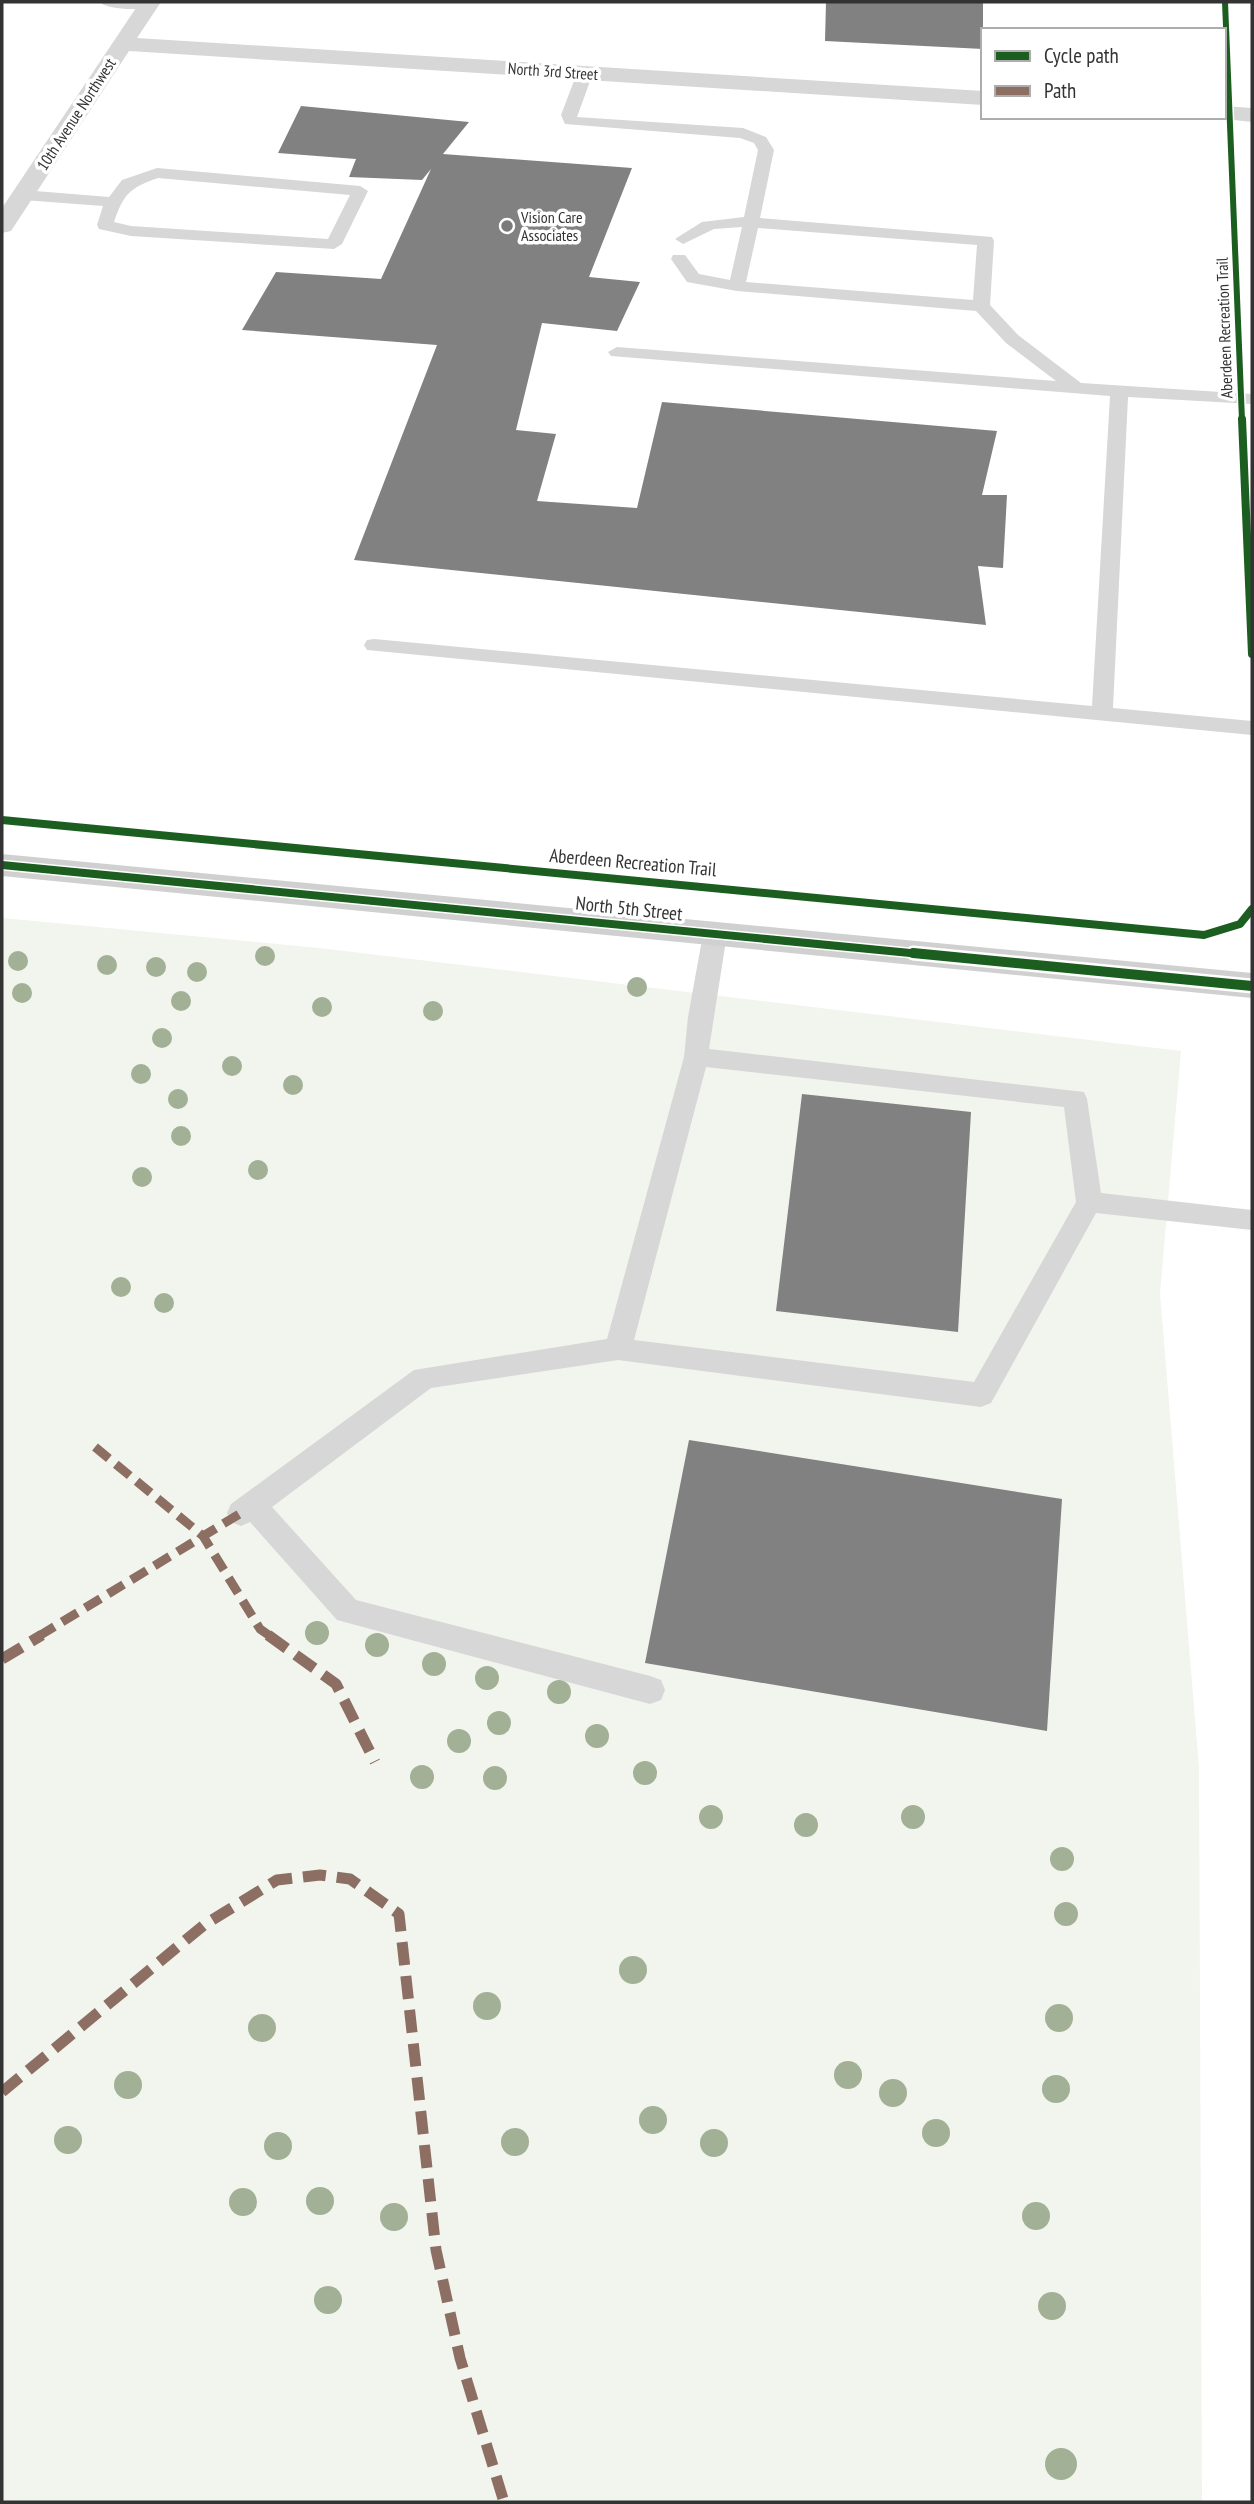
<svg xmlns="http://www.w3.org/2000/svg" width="1254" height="2504" font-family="'PT Sans Narrow',sans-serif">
<rect width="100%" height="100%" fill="#fff"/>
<path fill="#f1f5ed" d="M2,918L319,948L1181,1051L1160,1293L1199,1768L1202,2502H2Z"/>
<path fill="#818181" d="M826,2H983V49L825,41Z
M301,106L469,122L443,154L632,168L589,277L640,282L617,331L542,323L516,430L556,434L537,501L637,508L662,402L997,431L982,495H1007L1003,568L978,566L986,625L354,560L437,345L242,330L276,272L381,279L431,169L422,180L349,177L356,159L278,153Z
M802,1094L971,1112L958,1332L776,1311Z
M689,1440L1062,1499L1047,1731L645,1663Z"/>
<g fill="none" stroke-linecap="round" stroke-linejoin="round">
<path fill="#d7d7d7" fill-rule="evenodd" d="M99,2H154L155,4C146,12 108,10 99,2Z
M585,68L593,73L577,117L743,128L766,137L774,150L760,218L992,237L994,241L990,305L1018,335L1081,383L1252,394V404L1128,397L1113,708L1252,721V735L367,650L364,645L367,640L374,639L1092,706L1110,396L611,356L608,352L617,347L1056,381L1006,343L976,311L737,291L687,282L671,259L673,255H685L699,274L730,280L742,227L714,229L683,244L675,239L702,222L744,217L758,150L754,143L740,138L565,124L561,115L577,73ZM758,228L977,245L973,300L746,282Z
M157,168L360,186L368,191L342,244L334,249L131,236L99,229L97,225L103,206L23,200L15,195L23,190L109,197L122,180ZM158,178L350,195L328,239L131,226L114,222C124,193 130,188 158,178Z
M715,926L723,928L727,934L709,1049L1084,1092L1087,1099L1101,1193L1252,1210V1230L1096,1213L991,1403L981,1407L618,1360L431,1388L272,1507L356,1600L650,1676L661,1680L665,1690L661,1700L650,1704L337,1620L250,1522L241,1526L231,1522L227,1513L231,1504L414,1370L607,1339L684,1057L688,1017L703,934L707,928ZM706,1067L1064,1107L1076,1202L974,1382L634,1340Z"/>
<path fill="#d7d7d7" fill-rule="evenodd" d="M140,2H161L137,38L983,91V105L129,51L11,231L2,233V208Z
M1224,106L1252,108V122L1216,118L1224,117Z"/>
<path fill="#d0d0d0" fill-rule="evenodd" d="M2,854L1252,973V998L2,876Z"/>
<path stroke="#8d6e63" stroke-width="9" stroke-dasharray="18 9" stroke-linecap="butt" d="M95,1447L203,1536L260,1629L270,1636
M39,1636L241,1513"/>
<path stroke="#8d6e63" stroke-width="11" stroke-dasharray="23 11" stroke-linecap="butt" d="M268,1635L336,1684L375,1762
M2,1659L42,1635
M2,2092L204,1925L277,1880L320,1875L350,1879L399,1914L436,2250L460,2358L504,2502"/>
<defs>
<path id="cycleway-far2" d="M1225,2L1242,420"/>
<path id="cycleway-far1" d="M1242,419L1252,654
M2,820L1204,935L1240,924L1252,909
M2,865L931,955"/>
<path id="cycleway" d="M913,953L1252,986"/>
</defs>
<use href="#cycleway-far2" stroke="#fff" stroke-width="9"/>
<use href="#cycleway-far1" stroke="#fff" stroke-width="11"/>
<use href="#cycleway" stroke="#fff" stroke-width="15"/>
<use href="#cycleway-far2" stroke="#1b5e20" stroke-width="6"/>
<use href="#cycleway-far1" stroke="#1b5e20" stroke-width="8"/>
<use href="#cycleway" stroke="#1b5e20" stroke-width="10"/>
</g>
<g fill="#a2b095">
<circle cx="265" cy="956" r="10"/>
<circle cx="18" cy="961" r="10"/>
<circle cx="107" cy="965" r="10"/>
<circle cx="156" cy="967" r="10"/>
<circle cx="197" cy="972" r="10"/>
<circle cx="637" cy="987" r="10"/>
<circle cx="22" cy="993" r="10"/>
<circle cx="181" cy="1001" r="10"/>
<circle cx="322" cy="1007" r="10"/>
<circle cx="433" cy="1011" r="10"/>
<circle cx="162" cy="1038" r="10"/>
<circle cx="232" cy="1066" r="10"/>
<circle cx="141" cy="1074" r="10"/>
<circle cx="293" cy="1085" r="10"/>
<circle cx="178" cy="1099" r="10"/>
<circle cx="181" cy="1136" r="10"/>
<circle cx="258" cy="1170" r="10"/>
<circle cx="142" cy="1177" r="10"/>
<circle cx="121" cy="1287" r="10"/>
<circle cx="164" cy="1303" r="10"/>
<circle cx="317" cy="1633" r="12"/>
<circle cx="377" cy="1645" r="12"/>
<circle cx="434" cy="1664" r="12"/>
<circle cx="487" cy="1678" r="12"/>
<circle cx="559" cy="1692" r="12"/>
<circle cx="499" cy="1723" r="12"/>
<circle cx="597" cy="1736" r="12"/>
<circle cx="459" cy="1741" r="12"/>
<circle cx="645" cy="1773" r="12"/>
<circle cx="422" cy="1777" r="12"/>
<circle cx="495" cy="1778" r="12"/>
<circle cx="711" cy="1817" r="12"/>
<circle cx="913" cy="1817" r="12"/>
<circle cx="806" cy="1825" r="12"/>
<circle cx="1062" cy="1859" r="12"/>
<circle cx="1066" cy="1914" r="12"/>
<circle cx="633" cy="1970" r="14"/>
<circle cx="487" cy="2006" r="14"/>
<circle cx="1059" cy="2018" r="14"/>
<circle cx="262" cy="2028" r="14"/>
<circle cx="848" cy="2075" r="14"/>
<circle cx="128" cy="2085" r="14"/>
<circle cx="1056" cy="2089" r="14"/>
<circle cx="893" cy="2093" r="14"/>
<circle cx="653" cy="2120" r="14"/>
<circle cx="936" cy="2133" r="14"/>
<circle cx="68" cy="2140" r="14"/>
<circle cx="515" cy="2142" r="14"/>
<circle cx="714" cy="2143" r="14"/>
<circle cx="278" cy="2146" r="14"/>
<circle cx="320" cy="2201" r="14"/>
<circle cx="243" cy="2202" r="14"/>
<circle cx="1036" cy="2216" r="14"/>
<circle cx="394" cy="2217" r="14"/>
<circle cx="328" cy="2300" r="14"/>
<circle cx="1052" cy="2306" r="14"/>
<circle cx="1061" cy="2464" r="16"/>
</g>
<circle fill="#7a7a7a" stroke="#fff" stroke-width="2.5" cx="507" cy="226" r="7"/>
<g text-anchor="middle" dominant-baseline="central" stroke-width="7" stroke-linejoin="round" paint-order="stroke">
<g font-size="16" fill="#333" stroke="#fff">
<text transform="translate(553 71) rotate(4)">North 3rd Street</text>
<text transform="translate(76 114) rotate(-57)">10th Avenue Northwest</text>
<text transform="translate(1224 328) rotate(-92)">Aberdeen Recreation Trail</text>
</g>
<g font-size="16" fill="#333" stroke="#fff" text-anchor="start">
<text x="521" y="217">Vision Care<tspan x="521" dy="18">Associates</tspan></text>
</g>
<g font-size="19" fill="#333" stroke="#fff">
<text transform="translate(633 862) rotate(5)">Aberdeen Recreation Trail</text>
<text transform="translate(629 908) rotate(6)">North 5th Street</text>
</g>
</g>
<rect width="1254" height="2504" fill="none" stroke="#333333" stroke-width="7"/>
<rect x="981" y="28" width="245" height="91" fill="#ffffff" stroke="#adadad" stroke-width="2"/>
<rect x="995" y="51" width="35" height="10" fill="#1b5e20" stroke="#adadad" stroke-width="2"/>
<text x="1044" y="63" font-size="21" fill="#333333">Cycle path</text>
<rect x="995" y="86" width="35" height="10" fill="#8d6e63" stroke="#adadad" stroke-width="2"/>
<text x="1044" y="98" font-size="21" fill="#333333">Path</text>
</svg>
